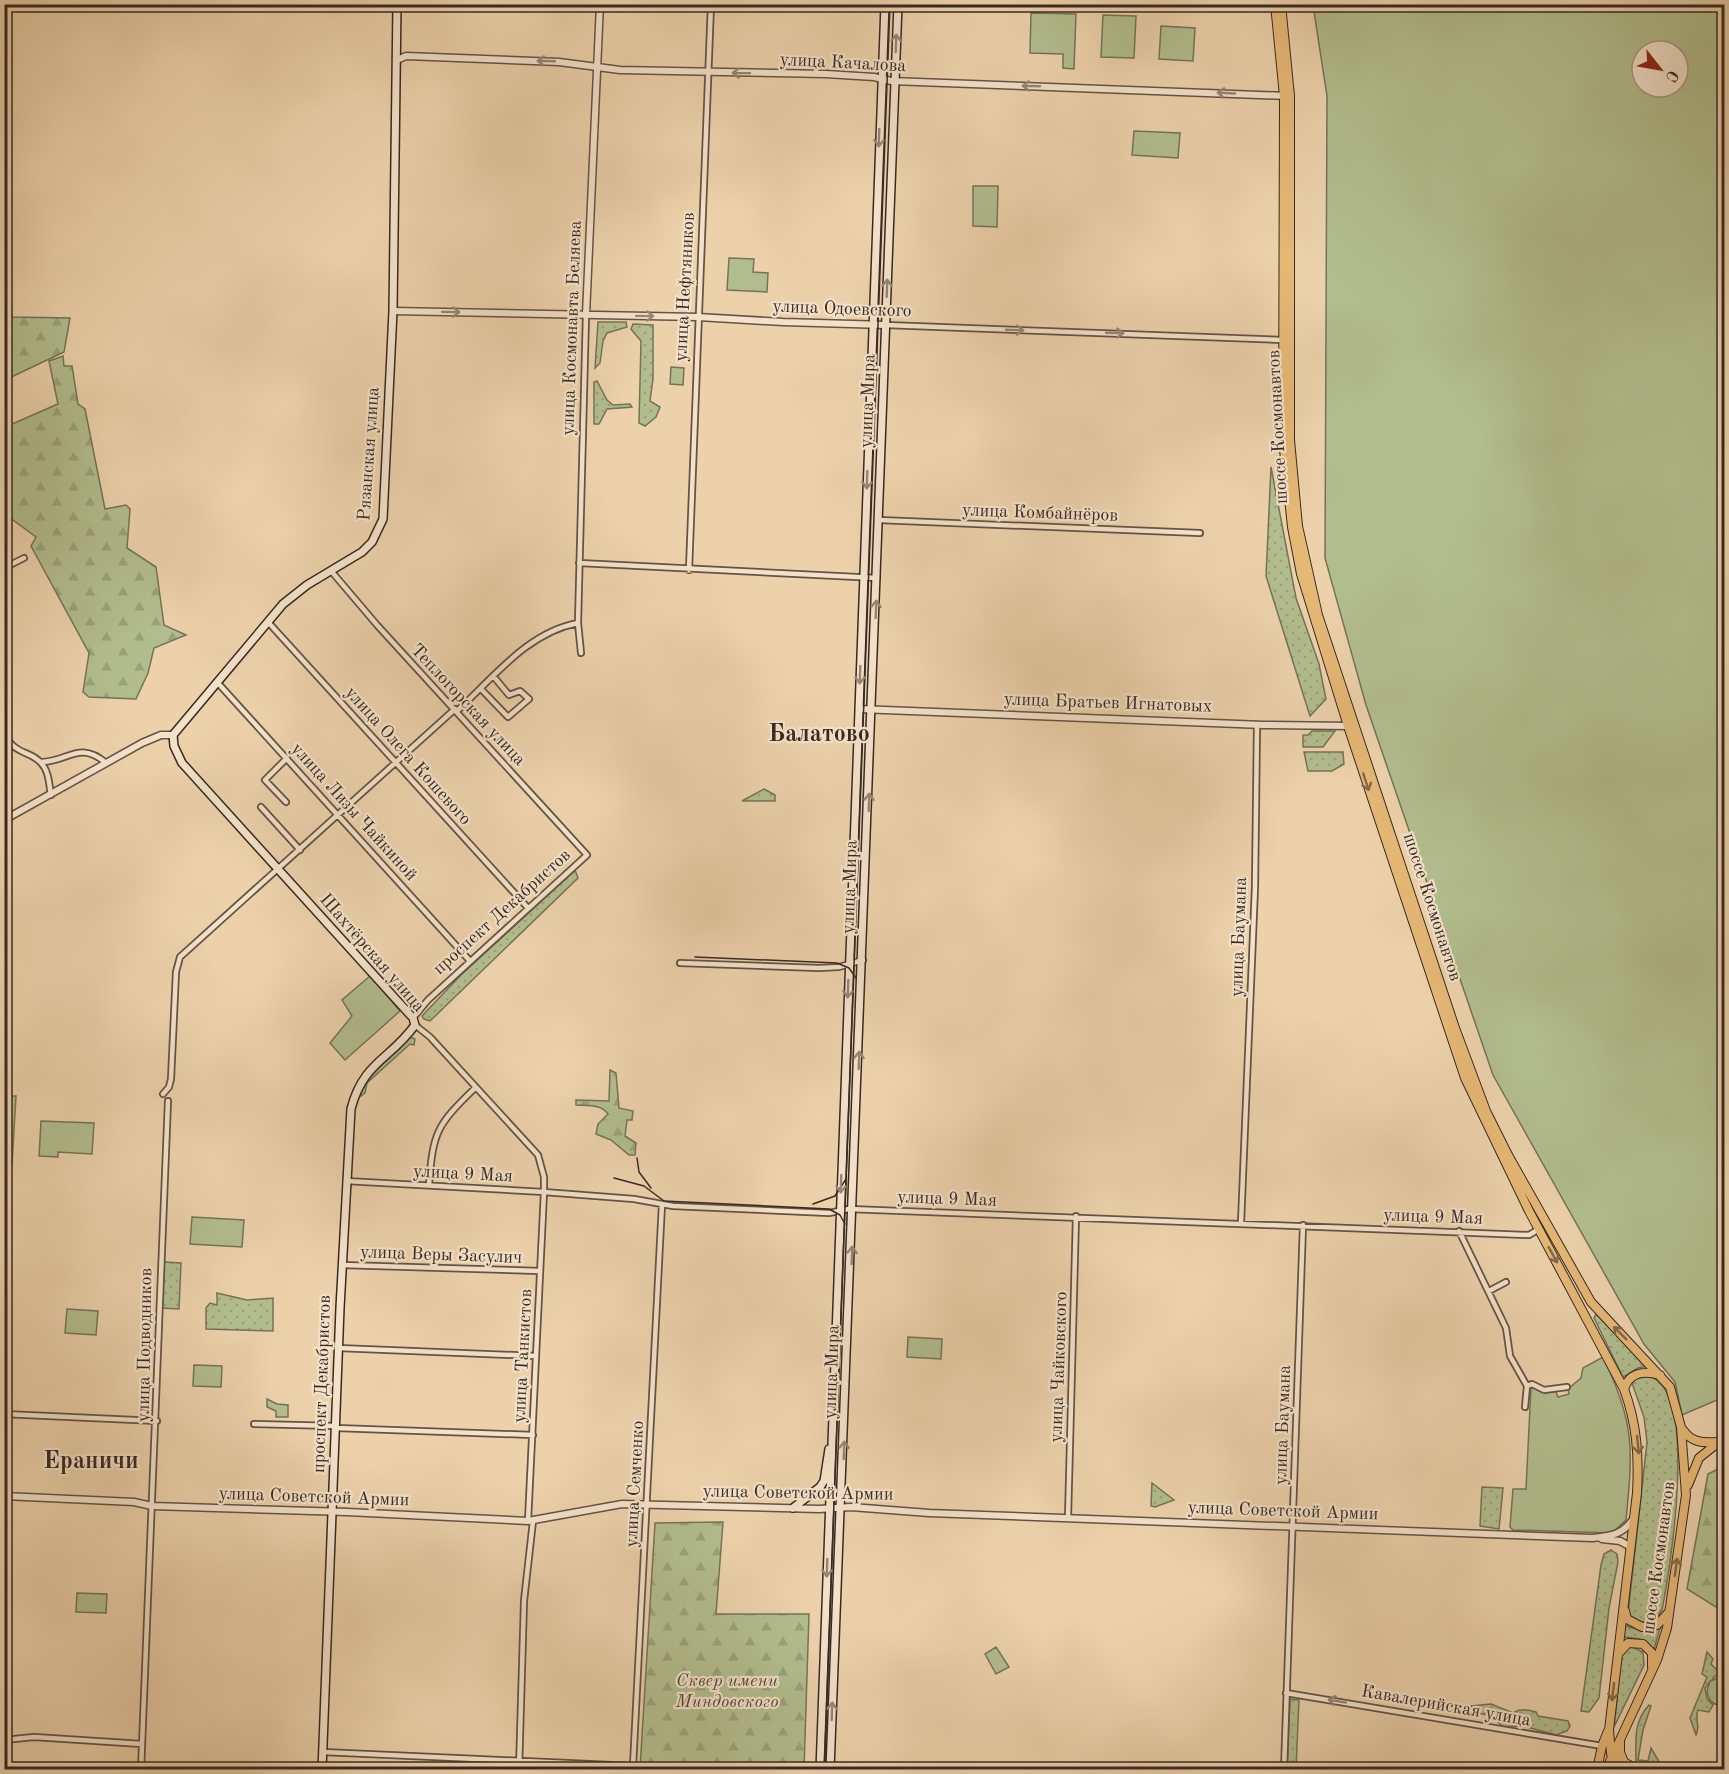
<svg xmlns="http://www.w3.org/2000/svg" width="1729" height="1774" font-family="'Old Standard TT',serif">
<defs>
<pattern id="grass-dots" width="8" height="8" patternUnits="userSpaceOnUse" patternTransform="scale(1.5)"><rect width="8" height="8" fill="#b2bd8e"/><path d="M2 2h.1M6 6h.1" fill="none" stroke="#9aa27a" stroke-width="1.8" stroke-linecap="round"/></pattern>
<pattern id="forest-firs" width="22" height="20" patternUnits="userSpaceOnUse" patternTransform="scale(1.5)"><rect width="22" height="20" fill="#b2bd8e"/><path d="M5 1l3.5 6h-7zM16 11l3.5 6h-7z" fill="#9aa27a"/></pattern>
</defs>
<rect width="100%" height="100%" fill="#ecd1ab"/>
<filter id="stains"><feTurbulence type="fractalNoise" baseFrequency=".00333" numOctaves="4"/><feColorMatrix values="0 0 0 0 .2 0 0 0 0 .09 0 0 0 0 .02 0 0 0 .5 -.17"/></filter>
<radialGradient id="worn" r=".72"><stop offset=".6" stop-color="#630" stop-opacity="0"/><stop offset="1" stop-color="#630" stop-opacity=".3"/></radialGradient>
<path fill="url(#grass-dots)" stroke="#757359" stroke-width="1.5" d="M598,322H626L627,327L607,333L603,341L600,363L595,368Z
M633,324L653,325V379L650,401L660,407L656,417L645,426L639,423L641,341L631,329Z
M597,381L607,400L613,405L630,404L632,407L607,409L599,424H594V382Z
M1271,467L1296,598L1319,664L1326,699L1310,716L1266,576Z
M1312,731H1335L1323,747H1303V735H1308Z
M1304,752H1343L1344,764L1332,771H1308Z
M764,789L775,795V801H742Z
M575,870L578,878L430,1021L424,1019L422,1016L461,975Z
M410,1037L415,1039L414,1045L410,1044L367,1083L365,1093L361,1096C361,1074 394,1051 410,1037Z
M164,1262L181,1263L179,1309L161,1308Z
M217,1293L247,1300L273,1298V1331L206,1329V1308L210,1303L217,1305Z
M1596,1314L1601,1319L1649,1366L1638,1368L1623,1377L1594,1318Z
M1648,1376C1700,1388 1670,1570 1662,1610L1656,1619C1645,1625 1637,1622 1628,1614L1647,1442L1644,1417L1632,1383L1635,1379Z
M1152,1483L1174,1500L1155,1507L1151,1506Z
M1482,1487L1503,1488L1499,1529L1480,1526Z
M1611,1550L1617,1554L1618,1562L1609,1608L1599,1698L1589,1712L1581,1711L1601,1565L1604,1554Z
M1623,1625L1643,1631L1660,1628L1654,1649L1640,1639L1624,1637Z
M1630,1646L1643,1652L1644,1665L1614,1727L1622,1650Z
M1707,1652L1713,1659L1711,1664L1719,1672L1705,1688L1707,1699L1713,1705L1709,1712L1698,1710C1694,1719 1701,1726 1696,1735L1690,1718L1707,1677L1702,1674Z
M1290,1699L1299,1700L1296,1769H1287Z
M1491,1704L1513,1713C1521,1708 1528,1710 1536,1712L1538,1716L1568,1721L1570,1726L1567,1731L1556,1735L1523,1726L1503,1727L1490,1715L1474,1713L1471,1706Z
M1649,1705L1651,1706L1643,1730L1638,1760L1648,1761L1651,1748L1661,1765L1636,1763C1636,1741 1633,1722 1649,1705Z"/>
<path fill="url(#forest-firs)" stroke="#757359" stroke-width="1.5" d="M5,271L10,272L8,298L12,317L70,318L64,352L5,380Z
M63,356L64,366H72L78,404L85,409L105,509L126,505L130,509L127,548L156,567L164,625L186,635L154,648L148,673L136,699L89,697L83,692L89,653L31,546L36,537L5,514V427L58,404L49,361Z
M610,1070L616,1073L619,1108L633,1111L632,1120H627L625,1136L636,1143L635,1155H629L611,1140L596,1134L598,1124L608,1114C601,1104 588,1106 576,1105V1100L609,1101Z
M4,1096H16L12,1164L5,1163Z
M1724,1466V1612L1687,1589L1708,1474Z
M723,1522L716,1614H809L804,1769H640L655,1523Z"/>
<path fill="#b2bd8e" stroke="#757359" stroke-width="1.5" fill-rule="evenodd" d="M1313,5H1724V1397L1682,1415L1675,1382L1644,1344L1493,1075L1366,705L1325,558L1327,96ZM1642,51H1678V87H1642Z
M1031,13L1076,14L1074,69L1063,68V54L1030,53Z
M1103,15L1136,16L1134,58L1101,57Z
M1161,26L1195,28L1193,61L1159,59Z
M1134,131L1180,133L1178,158L1132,155Z
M973,186H998L997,227L973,226Z
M729,258L754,259L753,272L768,273L767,292L727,290Z
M671,367L684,368L683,385L670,384Z
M370,976L400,1011L345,1060L330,1043L352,1016L342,1000Z
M41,1121L94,1123L92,1154L58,1152V1157L39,1156Z
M192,1217L244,1220L242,1247L190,1244Z
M67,1309L98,1311L96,1335L65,1333Z
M908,1337L942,1339L941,1359L907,1357Z
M1603,1357C1635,1423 1633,1449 1626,1520L1612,1533L1513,1530L1510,1527L1513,1489H1526L1531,1387L1556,1392L1558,1397L1569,1394L1568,1389L1581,1378L1583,1368Z
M194,1365L222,1366L221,1387L193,1386Z
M267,1399L277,1404L288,1405V1417H276V1411L267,1407Z
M77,1593L107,1594L106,1613L76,1612Z
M996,1647L1009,1667L996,1674L985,1654Z
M1724,1676V1705C1714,1706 1708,1701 1707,1691L1710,1681Z"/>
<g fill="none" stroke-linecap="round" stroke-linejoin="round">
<defs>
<path id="minor" d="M886,325L1283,340
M879,520L1200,533
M579,563L877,578
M4,568L24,558
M689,570L711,4
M332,572L377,625L587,855L428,1000L413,1018
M268,622L528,908
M581,653L578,623L586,315
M217,682L470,961
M481,689L508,717L529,699L520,691L509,695L494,677
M457,711C493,678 528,632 578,623
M4,734C16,756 30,750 41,763C49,771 49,784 51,795
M41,762C68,762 79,740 106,763
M286,802L265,780L287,758
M261,807L300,850
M680,963L819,968L839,967L863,960
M415,1025L430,1037L538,1155L544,1177V1192L528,1521
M163,1094L169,1087L171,1079L176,972L180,957L455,709
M346,1181L544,1192L634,1199L673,1206L829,1213L849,1209L1529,1235L1539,1229
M429,1185C433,1131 437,1125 475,1088
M1241,1223L1255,887L1257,725
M1459,1231L1506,1328L1510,1356L1527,1386L1525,1407
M342,1265L540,1271
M1489,1291L1506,1282
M338,1348L536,1356
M1527,1386L1532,1384L1544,1390L1567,1387
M4,1414L157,1421
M254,1424L336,1426
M336,1428L533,1435
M1068,1518L1076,1216
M1286,1693L1602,1746
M4,1740L34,1737L142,1744
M323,1752L633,1766L662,1204
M141,1770L168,1101
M519,1770L524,1601L533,1521
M1284,1770L1303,1225"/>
<path id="tertiary" d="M397,60L406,56L559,62L620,70L826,74L874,77L891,81L1287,96
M393,311L698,317L783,322L886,325
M586,315L600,4
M859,709L1263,725L1350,726
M4,820L142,743L161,735H173
M4,1496L134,1502L152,1506L347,1512L528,1521L622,1504L819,1509L851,1507L929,1513L1592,1538C1611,1536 1623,1535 1634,1518
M1602,1539L1620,1541L1631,1547"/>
<path id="secondary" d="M793,1508L820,1487L824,1481L829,1449
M322,1770L340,1308L351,1109C363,1062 391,1059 415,1025L413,1018L182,763L174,746L173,735L283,604L307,585L362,552L372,542L383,519L393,311L397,4
M820,1770L885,4
M830,1770L898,4"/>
<path id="primary" d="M1275,4L1284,96L1283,440L1292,527L1301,574L1348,726L1465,1078L1529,1211L1624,1389C1637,1424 1639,1456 1637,1493L1609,1730L1611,1754L1622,1770
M1281,4L1290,96V440L1298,526L1318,615L1455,1028L1486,1111L1508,1155L1591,1302L1670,1387L1681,1427L1686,1495L1667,1628L1657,1660L1606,1770
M1624,1389C1630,1371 1645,1371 1660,1375
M1683,1430C1691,1442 1702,1443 1717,1442
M1688,1485L1699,1458L1724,1438
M1625,1611L1627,1619L1642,1627L1657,1625L1668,1613
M1620,1652L1628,1643L1643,1644L1652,1653V1667
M1620,1740V1752L1624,1762L1633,1767L1667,1770
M4,1762L6,1770
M1597,1770L1602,1746L1608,1731"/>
</defs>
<use href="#minor" stroke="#655346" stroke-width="8"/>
<use href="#tertiary" stroke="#655346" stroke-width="9"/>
<use href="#secondary" stroke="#382924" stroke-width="10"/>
<use href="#primary" stroke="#382924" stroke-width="10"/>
<use href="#minor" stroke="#f3e1c8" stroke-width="4.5"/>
<use href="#tertiary" stroke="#f3e1c8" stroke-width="6"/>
<use href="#secondary" stroke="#f3e1c8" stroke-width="7"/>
<use href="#primary" stroke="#e6b876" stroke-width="8"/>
<path stroke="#382924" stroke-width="1.5" d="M695,957L837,963L849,968L856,978
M637,1158L639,1172L651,1188
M614,1178L644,1186L664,1201L829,1209L840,1215L845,1224
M813,1204L835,1196L846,1179
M824,1770L890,4"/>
</g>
<defs><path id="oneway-shaft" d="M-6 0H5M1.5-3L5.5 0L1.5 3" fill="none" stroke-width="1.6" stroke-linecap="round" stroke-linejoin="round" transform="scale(1.5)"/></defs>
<g stroke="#968576">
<use href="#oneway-shaft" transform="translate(896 43) rotate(-88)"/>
<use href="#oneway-shaft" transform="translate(546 61) rotate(-178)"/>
<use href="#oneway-shaft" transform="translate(741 73) rotate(-179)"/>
<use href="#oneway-shaft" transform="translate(1031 86) rotate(-178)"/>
<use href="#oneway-shaft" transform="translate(1226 93) rotate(-177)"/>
<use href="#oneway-shaft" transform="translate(879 138) rotate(92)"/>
<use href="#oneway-shaft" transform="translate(887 288) rotate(-88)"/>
<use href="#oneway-shaft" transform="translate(451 312) rotate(1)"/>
<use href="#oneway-shaft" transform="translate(645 316) rotate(1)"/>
<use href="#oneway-shaft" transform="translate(1015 330) rotate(2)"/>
<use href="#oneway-shaft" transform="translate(1115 333) rotate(2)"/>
<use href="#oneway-shaft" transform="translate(867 480) rotate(92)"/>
<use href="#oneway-shaft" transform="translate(876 609) rotate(-88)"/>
<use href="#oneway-shaft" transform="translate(860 675) rotate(92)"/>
<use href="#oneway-shaft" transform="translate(869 802) rotate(-88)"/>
<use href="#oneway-shaft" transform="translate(848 989) rotate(92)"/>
<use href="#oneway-shaft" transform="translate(859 1060) rotate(-88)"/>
<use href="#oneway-shaft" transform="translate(841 1184) rotate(92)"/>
<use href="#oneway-shaft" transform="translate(852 1255) rotate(-88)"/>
<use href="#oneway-shaft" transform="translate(844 1450) rotate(-88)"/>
<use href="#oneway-shaft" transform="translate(827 1568) rotate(92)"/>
<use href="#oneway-shaft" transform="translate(1337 1701) rotate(-170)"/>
<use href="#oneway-shaft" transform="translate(832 1711) rotate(-88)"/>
</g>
<g stroke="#866949">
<use href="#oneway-shaft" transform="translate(1366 782) rotate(72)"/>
<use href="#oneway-shaft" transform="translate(1553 1255) rotate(61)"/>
<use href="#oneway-shaft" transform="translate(1620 1333) rotate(-135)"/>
<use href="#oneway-shaft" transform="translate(1638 1445) rotate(84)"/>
<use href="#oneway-shaft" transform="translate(1676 1567) rotate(-82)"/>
<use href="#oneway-shaft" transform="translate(1613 1692) rotate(97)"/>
</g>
<g text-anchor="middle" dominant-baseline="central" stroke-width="4.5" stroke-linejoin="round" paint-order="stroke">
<g font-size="18" fill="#382924" stroke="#f3e1c8">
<text transform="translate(843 63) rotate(3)">улица Качалова</text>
<text transform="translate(685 287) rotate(-87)">улица Нефтяников</text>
<text transform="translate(842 309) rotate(2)">улица Одоевского</text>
<text transform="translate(572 328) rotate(-88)">улица Космонавта Беляева</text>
<text transform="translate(868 401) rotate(-88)">улица Мира</text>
<text transform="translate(1278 427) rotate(-93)">шоссе Космонавтов</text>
<text transform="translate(369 454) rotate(-86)">Рязанская улица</text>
<text transform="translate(1040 513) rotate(2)">улица Комбайнёров</text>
<text transform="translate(1108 703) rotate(2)">улица Братьев Игнатовых</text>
<text transform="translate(468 705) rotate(47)">Теплогорская улица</text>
<text transform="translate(408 756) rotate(48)">улица Олега Кошевого</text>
<text transform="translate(354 812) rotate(48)">улица Лизы Чайкиной</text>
<text transform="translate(850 887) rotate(-88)">улица Мира</text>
<text transform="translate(1432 907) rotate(72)">шоссе Космонавтов</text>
<text transform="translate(502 912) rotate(-42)">проспект Декабристов</text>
<text transform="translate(1239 937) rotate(-88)">улица Баумана</text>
<text transform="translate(372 953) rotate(49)">Шахтёрская улица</text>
<text transform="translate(463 1174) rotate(3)">улица 9 Мая</text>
<text transform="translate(947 1199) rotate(2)">улица 9 Мая</text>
<text transform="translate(1433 1217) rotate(2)">улица 9 Мая</text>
<text transform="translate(441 1255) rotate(2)">улица Веры Засулич</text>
<text transform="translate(145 1345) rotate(-89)">улица Подводников</text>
<text transform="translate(523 1356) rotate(-87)">улица Танкистов</text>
<text transform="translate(1059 1367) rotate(-88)">улица Чайковского</text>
<text transform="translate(832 1372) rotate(-88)">улица Мира</text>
<text transform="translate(322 1384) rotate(-88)">проспект Декабристов</text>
<text transform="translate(1283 1425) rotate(-88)">улица Баумана</text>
<text transform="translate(635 1484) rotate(-87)">улица Семченко</text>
<text transform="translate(798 1493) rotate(1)">улица Советской Армии</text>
<text transform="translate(314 1497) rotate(2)">улица Советской Армии</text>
<text transform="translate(1283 1511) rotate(2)">улица Советской Армии</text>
<text transform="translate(1659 1558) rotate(-82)">шоссе Космонавтов</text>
<text transform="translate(1446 1706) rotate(10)">Кавалерийская улица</text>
</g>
<g font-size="18" font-style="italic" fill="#504739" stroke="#f3e1c8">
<text x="727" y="1681">Сквер имени<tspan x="727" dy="21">Миндовского</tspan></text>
</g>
<g font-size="24" font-weight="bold" fill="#382924" stroke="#f3e1c8">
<text x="819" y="735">Балатово</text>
<text x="91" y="1462">Ераничи</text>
</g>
</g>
<rect width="1729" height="1774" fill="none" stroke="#ecd1ab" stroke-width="24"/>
<rect x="6" y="6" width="1717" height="1762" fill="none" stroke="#382924" stroke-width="3"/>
<rect x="12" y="12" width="1705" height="1750" fill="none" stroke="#382924" stroke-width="1.5"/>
<g transform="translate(1660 69) rotate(121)"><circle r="28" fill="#f3e1c8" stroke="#a89786" stroke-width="1.5"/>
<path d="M0-4.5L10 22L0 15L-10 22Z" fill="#8f2418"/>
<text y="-9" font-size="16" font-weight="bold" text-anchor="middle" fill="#382924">С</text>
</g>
<rect width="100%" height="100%" filter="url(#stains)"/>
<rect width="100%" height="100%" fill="url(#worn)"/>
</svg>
